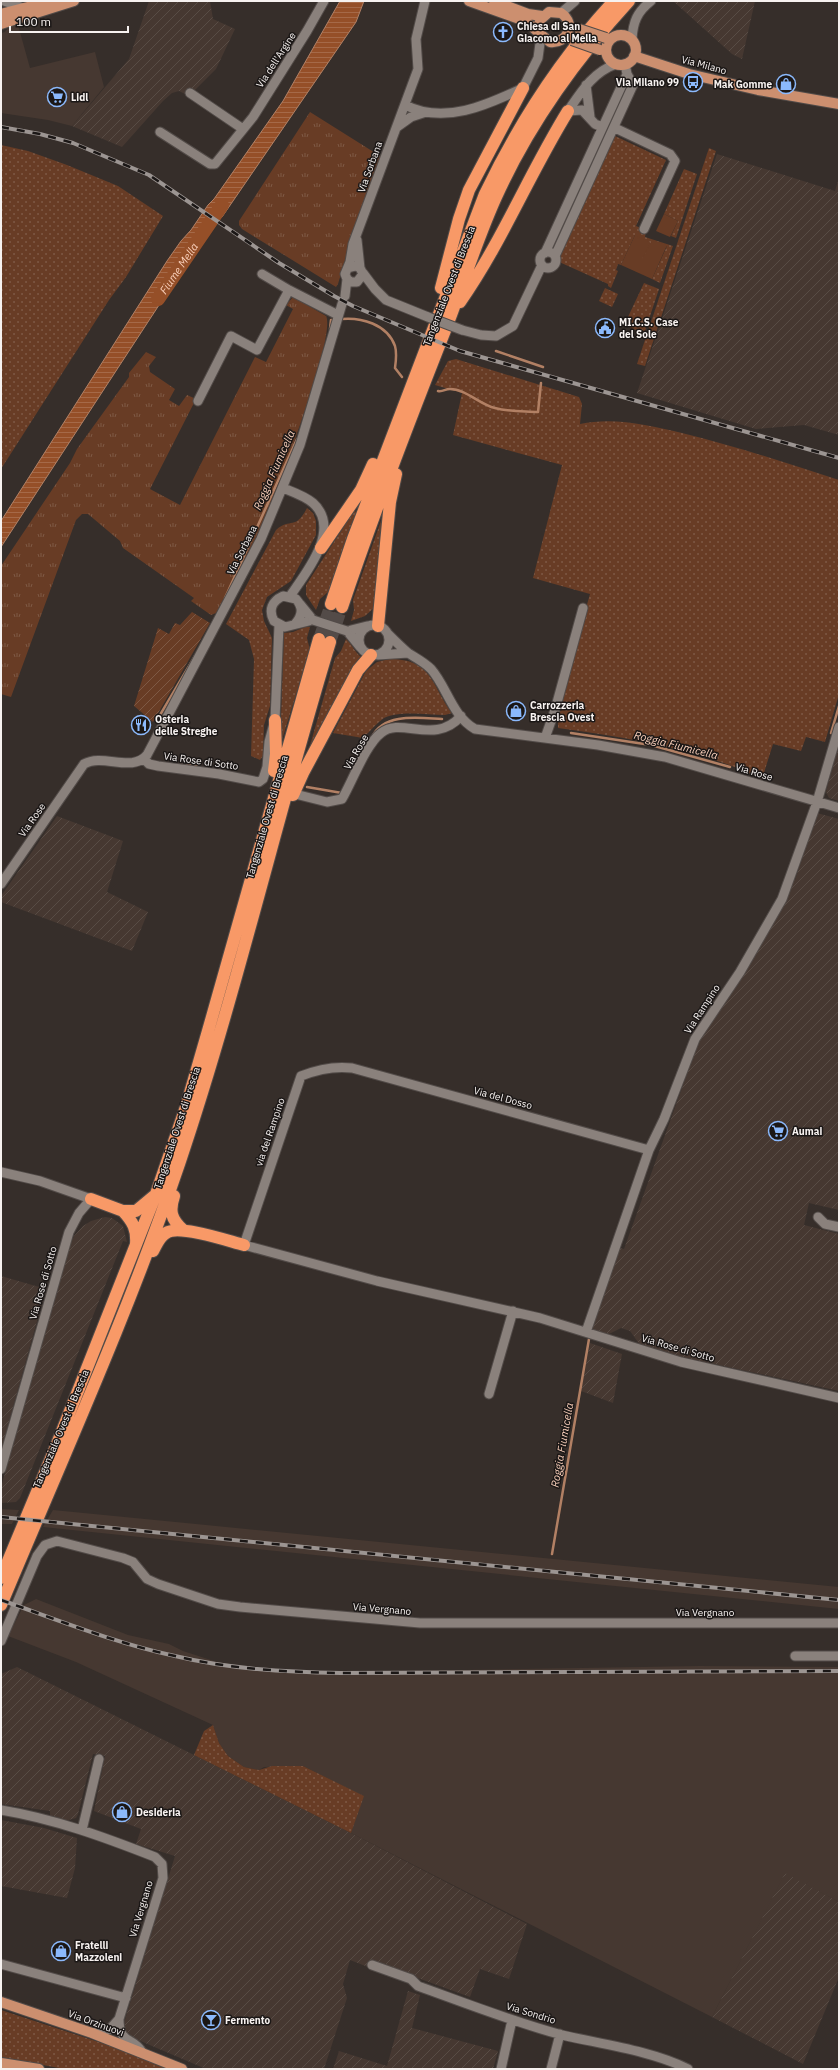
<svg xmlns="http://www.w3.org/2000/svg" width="840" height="2070" font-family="'IBM Plex Sans',sans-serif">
<defs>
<pattern id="industrial-furrows" width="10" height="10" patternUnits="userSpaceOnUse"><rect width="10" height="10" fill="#463831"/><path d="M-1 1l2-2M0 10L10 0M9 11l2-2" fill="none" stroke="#584c45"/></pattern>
<pattern id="grass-dots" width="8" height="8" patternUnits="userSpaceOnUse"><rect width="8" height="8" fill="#683c25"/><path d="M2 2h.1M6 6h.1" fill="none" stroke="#7e5945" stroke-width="1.8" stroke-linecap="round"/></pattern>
<pattern id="park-tufts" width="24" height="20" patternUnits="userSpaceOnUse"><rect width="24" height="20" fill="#683c25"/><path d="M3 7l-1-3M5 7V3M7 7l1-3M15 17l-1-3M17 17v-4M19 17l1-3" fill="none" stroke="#7e5945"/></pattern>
<pattern id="garden-furrows" width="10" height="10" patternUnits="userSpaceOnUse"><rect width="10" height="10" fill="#683c25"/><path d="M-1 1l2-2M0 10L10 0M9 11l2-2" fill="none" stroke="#7e5945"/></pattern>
<pattern id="water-rules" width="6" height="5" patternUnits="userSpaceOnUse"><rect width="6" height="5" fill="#954f28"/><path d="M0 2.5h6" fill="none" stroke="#a56948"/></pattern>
</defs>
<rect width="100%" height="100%" fill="#362e2a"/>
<path fill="#463831" d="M18,25L30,68L95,52L104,87L72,126L48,120L1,113V33L5,32L8,28Z
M1,1509L19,1510L12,1524H1Z
M53,1510L839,1587V1609L43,1527Z
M36,1599L128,1635L169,1644L183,1651L217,1662L263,1669L338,1672L700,1666L839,1667V1902L785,1874L712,2017L351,1833L363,1796L303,1766L264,1767L259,1770L244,1767L228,1756L219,1743L213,1725L76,1662L8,1636L24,1605Z"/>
<path fill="url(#industrial-furrows)" d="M149,1H210L213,19L235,29L216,69L189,96L179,91L172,93L163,101L122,147L72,126L129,59Z
M673,1H755L742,59L732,54Z
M717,154L835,191L839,178V435L804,425L756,429L637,393Z
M839,743V801L829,798L826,792Z
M817,813L839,819V1210L809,1203L804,1225L839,1234V1391L668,1354L640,1345L630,1331L621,1328L607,1335L591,1330L620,1248L624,1249L700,1038L749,966L771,927L792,887L789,884L792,879L795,880Z
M57,816L123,841L107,892L148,912L132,951L1,902V896Z
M105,1217L112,1218L123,1226L127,1242L123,1241L20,1498L16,1502L1,1503V1487L71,1243L74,1236L83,1226L91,1221Z
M1,1276L46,1289L1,1450Z
M590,1343L622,1354L613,1403L581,1391Z
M17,1667L351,1833L527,1924L509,1979L480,1969L470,1997L371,1961L368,1967L350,1960L343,1984L347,1998L324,2069H206L131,2037L125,2031L124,2023L175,1856L136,1844L141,1829L94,1811L105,1756L93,1754L78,1814L76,1818L65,1821L50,1816V1811L1,1804V1674Z
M1,1820L44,1828L77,1838L75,1868L67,1898L1,1886Z
M785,1873L839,1902V1977L803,2064L712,2017Z
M408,1991L420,1995L412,2028L498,2051L493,2069H333L339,2051L387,2066Z"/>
<path fill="url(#grass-dots)" d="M615,136L666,160L636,226L646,230L645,237L673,246L660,283L652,279L667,246L636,272L635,235L621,265L618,264L616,270L618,271L611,288L608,286V284L557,261Z
M1,145L28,151L67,165L118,186L163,216L126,277L109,300L1,469Z
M709,148L716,151L645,366L637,364Z
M684,169L697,174L676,238L671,236L678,221L664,214Z
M644,283L659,289L644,334L627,326L629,320L627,319Z
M605,288L618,294L612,307L599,301Z
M456,359L579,397L582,404L580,424C614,417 648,425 682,433C735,446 787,463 839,480V694L825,742L806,737L801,751L773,744L762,779C698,748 628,738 558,728V712L562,692L590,594L533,578L562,465L453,435L462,393L435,385L448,361Z
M307,508L313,513L316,521V535L291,581L267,597L262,610L264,621L272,638L270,706L264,725L263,756L260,760L251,756L254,659L249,640L226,624L276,530C291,517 295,531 307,508Z
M354,511L357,512L328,592L320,599L316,610L306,595V585Z
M382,518L384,519L374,608L365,616L351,621L354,610L353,600Z
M305,627H310L307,638L310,650L280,746L284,633L293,632Z
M346,639C353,645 355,654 364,659L307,756L335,658L341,651Z
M389,659C433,659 431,685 452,713L445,715C427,715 401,710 384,718C377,723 370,731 363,738L333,733L366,671L377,662Z
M213,1725L219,1743L228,1756L244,1767L259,1770L272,1766H303L364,1796L351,1833L194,1755L204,1731Z
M1,2010L117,2048L169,2069H64L1,2057Z"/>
<path fill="url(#park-tufts)" d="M310,112L380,156L355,226L338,284L336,287L242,229L239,225V221Z
M293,297L326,316C337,336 273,501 260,529C247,558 231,585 216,613L211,615L191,601L194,598L123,548L120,541L88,514H82L76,520L11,697L1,694V566L70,463L77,449L129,377V373L146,352L156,357L149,366L150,372L175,389L169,400L179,406L187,395L196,399L150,489L180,505L255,357L266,362L293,309L286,305Z"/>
<path fill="url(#garden-furrows)" d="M192,612L210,623L153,722L134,706L158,628L169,634L175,623L180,625Z"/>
<path fill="#683c25" d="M664,214L678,221L670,237L656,231Z
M635,235L650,242L642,259L653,240L667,245L652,279L621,265Z"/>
<path fill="url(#water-rules)" stroke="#b28064" d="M340,1H364L356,22L222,217L205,226L183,264L170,280L161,302L1,547V521L167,261L181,241L191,230L208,205L214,199L283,101Z"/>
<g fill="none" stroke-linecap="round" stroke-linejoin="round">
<path stroke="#b28064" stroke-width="2.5" d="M341,319C361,317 387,324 395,346C397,353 396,361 395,368L402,377
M330,329L331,320H336
M496,351L543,367
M438,391C443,392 445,389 450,389C466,389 480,405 495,408C509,412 524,411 538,412L541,383
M225,598L297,439
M160,715L195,656
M571,733L651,745L730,767
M831,733L839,706
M372,737C384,712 420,718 442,719
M181,765L197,766
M307,787L342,793
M552,1554L589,1339"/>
<path stroke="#954f28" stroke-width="14" id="s1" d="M158,299L222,205"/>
<path stroke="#534b48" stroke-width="12" stroke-dasharray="12 6" stroke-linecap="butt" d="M319,639L331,604
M330,642L342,607"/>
<defs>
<path id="minor" d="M4,1L23,8
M561,13L575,1
M632,39C633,22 637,12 651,1
M586,85L590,117
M190,93L243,129
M405,105C444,125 487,105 523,88L538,58L541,36
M568,111C581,92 593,72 616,64
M568,111L582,110L595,124L602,127
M397,127L411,117L426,112
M615,128L670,154L675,161L644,229
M160,132L210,164H215L253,117L307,31L324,1
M357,240L360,268
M540 260a8 8 0 1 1 16 0a8 8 0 1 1-16 0Z
M545,253L627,74
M555,256L633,85L627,74L625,64
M363,273L375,289L386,300L428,317
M262,274L289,290
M347,279L351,282H357L363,274L360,268L356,266L348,268
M345,296L347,279L345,274L350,262L353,244L418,69L416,39L425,1
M462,330L481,335L496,336L513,326L542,265
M198,401L231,336L257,350L289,290L338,315
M283,488C293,492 305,496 313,503C342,529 306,573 290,596
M295,624C303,615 303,607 296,599L283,596C272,601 268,610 274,621L285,627L313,620L300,604
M359 640a15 15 0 1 1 30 0a15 15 0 1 1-30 0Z
M388,634C394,640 401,647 408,653C416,658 424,662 431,669C447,687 452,716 475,729L598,745L665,757L839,808
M360,647L347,631L367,626
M378,655L408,653
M545,738L555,710L583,608
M144,759L149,764L158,766L219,774L259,782L263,779L267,767L269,742L275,720L279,625
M299,795L327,802L342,799C352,782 366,744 381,733C401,716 435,746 461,716
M1,884L84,764C103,753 132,773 147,755L261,539L300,445L342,304
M649,1150L352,1068C335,1066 316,1070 301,1076L244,1245L377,1281L540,1318L681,1362L839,1398
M1,1172L40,1181L91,1199L79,1213L69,1232L1,1469
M818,1217L825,1224L839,1227
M586,1332L649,1150L664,1119L695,1039L740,972L782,899L817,802L839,727
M489,1394L513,1311
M1,1641L37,1556L45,1545L57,1541L123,1558L133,1562L147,1579L158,1584L218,1604L240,1607L420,1623H839
M795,1656H839
M1,1810C55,1819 104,1837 155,1857L162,1864L163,1878L119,2019C119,2045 133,2036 142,2052
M82,1830L99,1759
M1,1964L126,1998
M372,1965L411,1979L418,1986C465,2003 513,2022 562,2035C601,2044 653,2051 688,2069
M92,2033L110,2029L119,2019
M501,2069L512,2020
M551,2069L560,2034"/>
<path id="major" d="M469,1L525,21L550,42C567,44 577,24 561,13L549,12L540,20L538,31
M494,1L528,14L542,16
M1,14L51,1
M1,24L74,1
M606 50a15 15 0 1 1 30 0a15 15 0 1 1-30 0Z
M634,56L689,74L758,90L839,104
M1,2002L92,2033L182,2069
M1,2063L39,2069"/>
<path id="highway" d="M441,288L459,219L469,190L523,88
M460,302C502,242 529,174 568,111
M321,548L361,490L373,464
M331,604L353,539L485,194C519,123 561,58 614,1
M342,607C373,515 408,424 444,333C462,288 476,241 496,197C529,124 575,60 629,1
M378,626L390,502L396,474
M274,771L276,754L275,720
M293,795L303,773L358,670L371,655
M174,1196C169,1211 171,1219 183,1230
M91,1199L123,1211H136L154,1196
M123,1211C133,1222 137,1229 136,1244
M153,1251C157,1244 159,1237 166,1233C179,1224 228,1241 244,1245
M1,1578L57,1444L156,1194L186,1107L208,1031L319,639
M1,1605C62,1459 128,1314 179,1164C237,992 277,815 330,642"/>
</defs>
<use href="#minor" stroke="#524b48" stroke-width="11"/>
<use href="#major" stroke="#524b48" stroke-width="12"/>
<use href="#highway" stroke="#524b48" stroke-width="14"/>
<use href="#minor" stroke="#8a817c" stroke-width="9"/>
<use href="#major" stroke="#cc8f6f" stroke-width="10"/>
<use href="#highway" stroke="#f89967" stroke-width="12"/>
<defs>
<path id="rail" d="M1,127L40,134L73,143L149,175L279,263L334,296L353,306L460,351L839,458
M1,1517L839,1600
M1,1600C58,1620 115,1643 175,1656C229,1669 285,1672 341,1673L839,1671"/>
</defs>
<use href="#rail" stroke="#9c9592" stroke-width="4"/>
<use href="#rail" stroke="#1b1716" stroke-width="2.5" stroke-dasharray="8" stroke-linecap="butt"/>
<defs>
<path id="minor-bridge" d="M428,317L462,330
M313,620L347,631"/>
<path id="major-bridge" d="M579,29L606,38
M572,40L600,50"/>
</defs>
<use href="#minor-bridge" stroke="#524b48" stroke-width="11" stroke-linecap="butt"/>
<use href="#major-bridge" stroke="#524b48" stroke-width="12" stroke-linecap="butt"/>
<use href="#minor-bridge" stroke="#8a817c" stroke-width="9"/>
<use href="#major-bridge" stroke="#cc8f6f" stroke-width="10"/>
</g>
<defs>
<symbol id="church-ring" viewBox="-11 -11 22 22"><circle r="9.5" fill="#1b1716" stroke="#8bb9fc" stroke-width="1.5"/><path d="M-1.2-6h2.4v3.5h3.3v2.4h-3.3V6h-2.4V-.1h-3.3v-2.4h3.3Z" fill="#8bb9fc"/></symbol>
<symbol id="bus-ring" viewBox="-11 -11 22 22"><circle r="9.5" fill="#1b1716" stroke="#8bb9fc" stroke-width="1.5"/><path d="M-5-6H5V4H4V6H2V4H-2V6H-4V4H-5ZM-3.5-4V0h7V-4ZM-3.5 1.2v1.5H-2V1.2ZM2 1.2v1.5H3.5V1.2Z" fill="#8bb9fc"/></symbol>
<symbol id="shop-ring" viewBox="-11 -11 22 22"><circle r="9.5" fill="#1b1716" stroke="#8bb9fc" stroke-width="1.5"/><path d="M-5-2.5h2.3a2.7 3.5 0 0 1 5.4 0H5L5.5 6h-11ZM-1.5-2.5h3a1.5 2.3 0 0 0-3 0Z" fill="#8bb9fc"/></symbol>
<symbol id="supermarket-ring" viewBox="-11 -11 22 22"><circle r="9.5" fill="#1b1716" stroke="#8bb9fc" stroke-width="1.5"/><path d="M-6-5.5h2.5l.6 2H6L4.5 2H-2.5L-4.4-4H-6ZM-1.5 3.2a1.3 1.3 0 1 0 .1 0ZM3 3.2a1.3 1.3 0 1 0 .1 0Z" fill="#8bb9fc"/></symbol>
<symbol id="civic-ring" viewBox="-11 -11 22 22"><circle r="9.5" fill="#1b1716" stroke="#8bb9fc" stroke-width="1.5"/><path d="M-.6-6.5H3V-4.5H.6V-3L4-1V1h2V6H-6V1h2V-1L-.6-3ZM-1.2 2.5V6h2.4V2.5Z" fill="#8bb9fc"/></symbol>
<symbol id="restaurant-ring" viewBox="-11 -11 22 22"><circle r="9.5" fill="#1b1716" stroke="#8bb9fc" stroke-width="1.5"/><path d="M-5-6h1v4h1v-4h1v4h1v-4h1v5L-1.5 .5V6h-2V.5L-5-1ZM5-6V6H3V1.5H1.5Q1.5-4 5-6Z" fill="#8bb9fc"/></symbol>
<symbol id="bar-ring" viewBox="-11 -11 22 22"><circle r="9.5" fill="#1b1716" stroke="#8bb9fc" stroke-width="1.5"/><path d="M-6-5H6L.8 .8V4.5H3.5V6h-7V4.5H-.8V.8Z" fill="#8bb9fc"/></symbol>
</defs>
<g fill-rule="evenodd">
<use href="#church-ring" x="492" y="21" width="22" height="22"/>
<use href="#bus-ring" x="682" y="71" width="22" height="22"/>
<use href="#shop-ring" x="775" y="73" width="22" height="22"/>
<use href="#supermarket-ring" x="46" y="86" width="22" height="22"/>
<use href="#civic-ring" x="594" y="317" width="22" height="22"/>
<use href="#shop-ring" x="505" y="700" width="22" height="22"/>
<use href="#restaurant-ring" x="130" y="714" width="22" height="22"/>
<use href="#supermarket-ring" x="767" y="1120" width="22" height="22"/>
<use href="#shop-ring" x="111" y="1801" width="22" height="22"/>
<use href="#shop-ring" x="50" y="1940" width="22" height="22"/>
<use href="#bar-ring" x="200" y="2009" width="22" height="22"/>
</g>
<g text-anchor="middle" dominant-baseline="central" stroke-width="3" stroke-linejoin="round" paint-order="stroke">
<g font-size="10" font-weight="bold" fill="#f7f2f0" stroke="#1b1716" text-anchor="start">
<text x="517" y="26">Chiesa di San<tspan x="517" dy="12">Giacomo al Mella</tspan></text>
<text x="679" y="82" text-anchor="end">Via Milano 99</text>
<text x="772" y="84" text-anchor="end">Mak Gomme</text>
<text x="71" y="97">Lidl</text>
<text x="619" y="322">MI.C.S. Case<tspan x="619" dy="12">del Sole</tspan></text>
<text x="530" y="705">Carrozzeria<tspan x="530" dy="12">Brescia Ovest</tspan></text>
<text x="155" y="719">Osteria<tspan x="155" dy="12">delle Streghe</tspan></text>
<text x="792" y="1131">Aumai</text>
<text x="136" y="1812">Desideria</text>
<text x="75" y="1945">Fratelli<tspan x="75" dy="12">Mazzoleni</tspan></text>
<text x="225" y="2020">Fermento</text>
</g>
<g font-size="10" fill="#f7f2f0" stroke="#1b1716">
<text transform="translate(276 60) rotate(-57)">Via dell'Argine</text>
<text transform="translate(704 65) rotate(15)">Via Milano</text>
<text transform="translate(370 167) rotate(-70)">Via Sorbana</text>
<text transform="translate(449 286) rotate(-69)">Tangenziale Ovest di Brescia</text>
<text transform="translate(242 550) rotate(-63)">Via Sorbana</text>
<text transform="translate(356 752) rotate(-60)">Via Rose</text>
<text transform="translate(201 761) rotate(8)">Via Rose di Sotto</text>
<text transform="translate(754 772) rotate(17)">Via Rose</text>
<text transform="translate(267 817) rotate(-74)">Tangenziale Ovest di Brescia</text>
<text transform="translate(32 820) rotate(-55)">Via Rose</text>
<text transform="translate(702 1009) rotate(-57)">Via Rampino</text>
<text transform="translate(503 1098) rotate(15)">Via del Dosso</text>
<text transform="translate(177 1128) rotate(-72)">Tangenziale Ovest di Brescia</text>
<text transform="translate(270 1132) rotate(-71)">via del Rampino</text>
<text transform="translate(43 1283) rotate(-74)">Via Rose di Sotto</text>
<text transform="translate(678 1348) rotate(16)">Via Rose di Sotto</text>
<text transform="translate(61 1429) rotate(-67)">Tangenziale Ovest di Brescia</text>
<text transform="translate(382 1609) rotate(5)">Via Vergnano</text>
<text x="705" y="1612">Via Vergnano</text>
<text transform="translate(141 1909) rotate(-73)">Via Vergnano</text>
<text transform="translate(531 2013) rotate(17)">Via Sondrio</text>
<text transform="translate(96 2023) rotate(20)">Via Orzinuovi</text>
</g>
<g font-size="11" font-style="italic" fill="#fad0bb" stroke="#1b1716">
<text stroke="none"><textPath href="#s1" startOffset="37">Fiume Mella</textPath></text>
<text transform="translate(274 470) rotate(-66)">Roggia Fiumicella</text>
<text transform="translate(676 745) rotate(14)">Roggia Fiumicella</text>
<text transform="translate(562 1445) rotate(-80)">Roggia Fiumicella</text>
</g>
</g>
<rect width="840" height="2070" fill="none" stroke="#f7f2f0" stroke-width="4"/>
<path d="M10 26v6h118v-6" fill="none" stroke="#f7f2f0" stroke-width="2"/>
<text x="16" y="26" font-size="12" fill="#f7f2f0" stroke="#1b1716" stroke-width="3" paint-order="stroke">100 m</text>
</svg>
